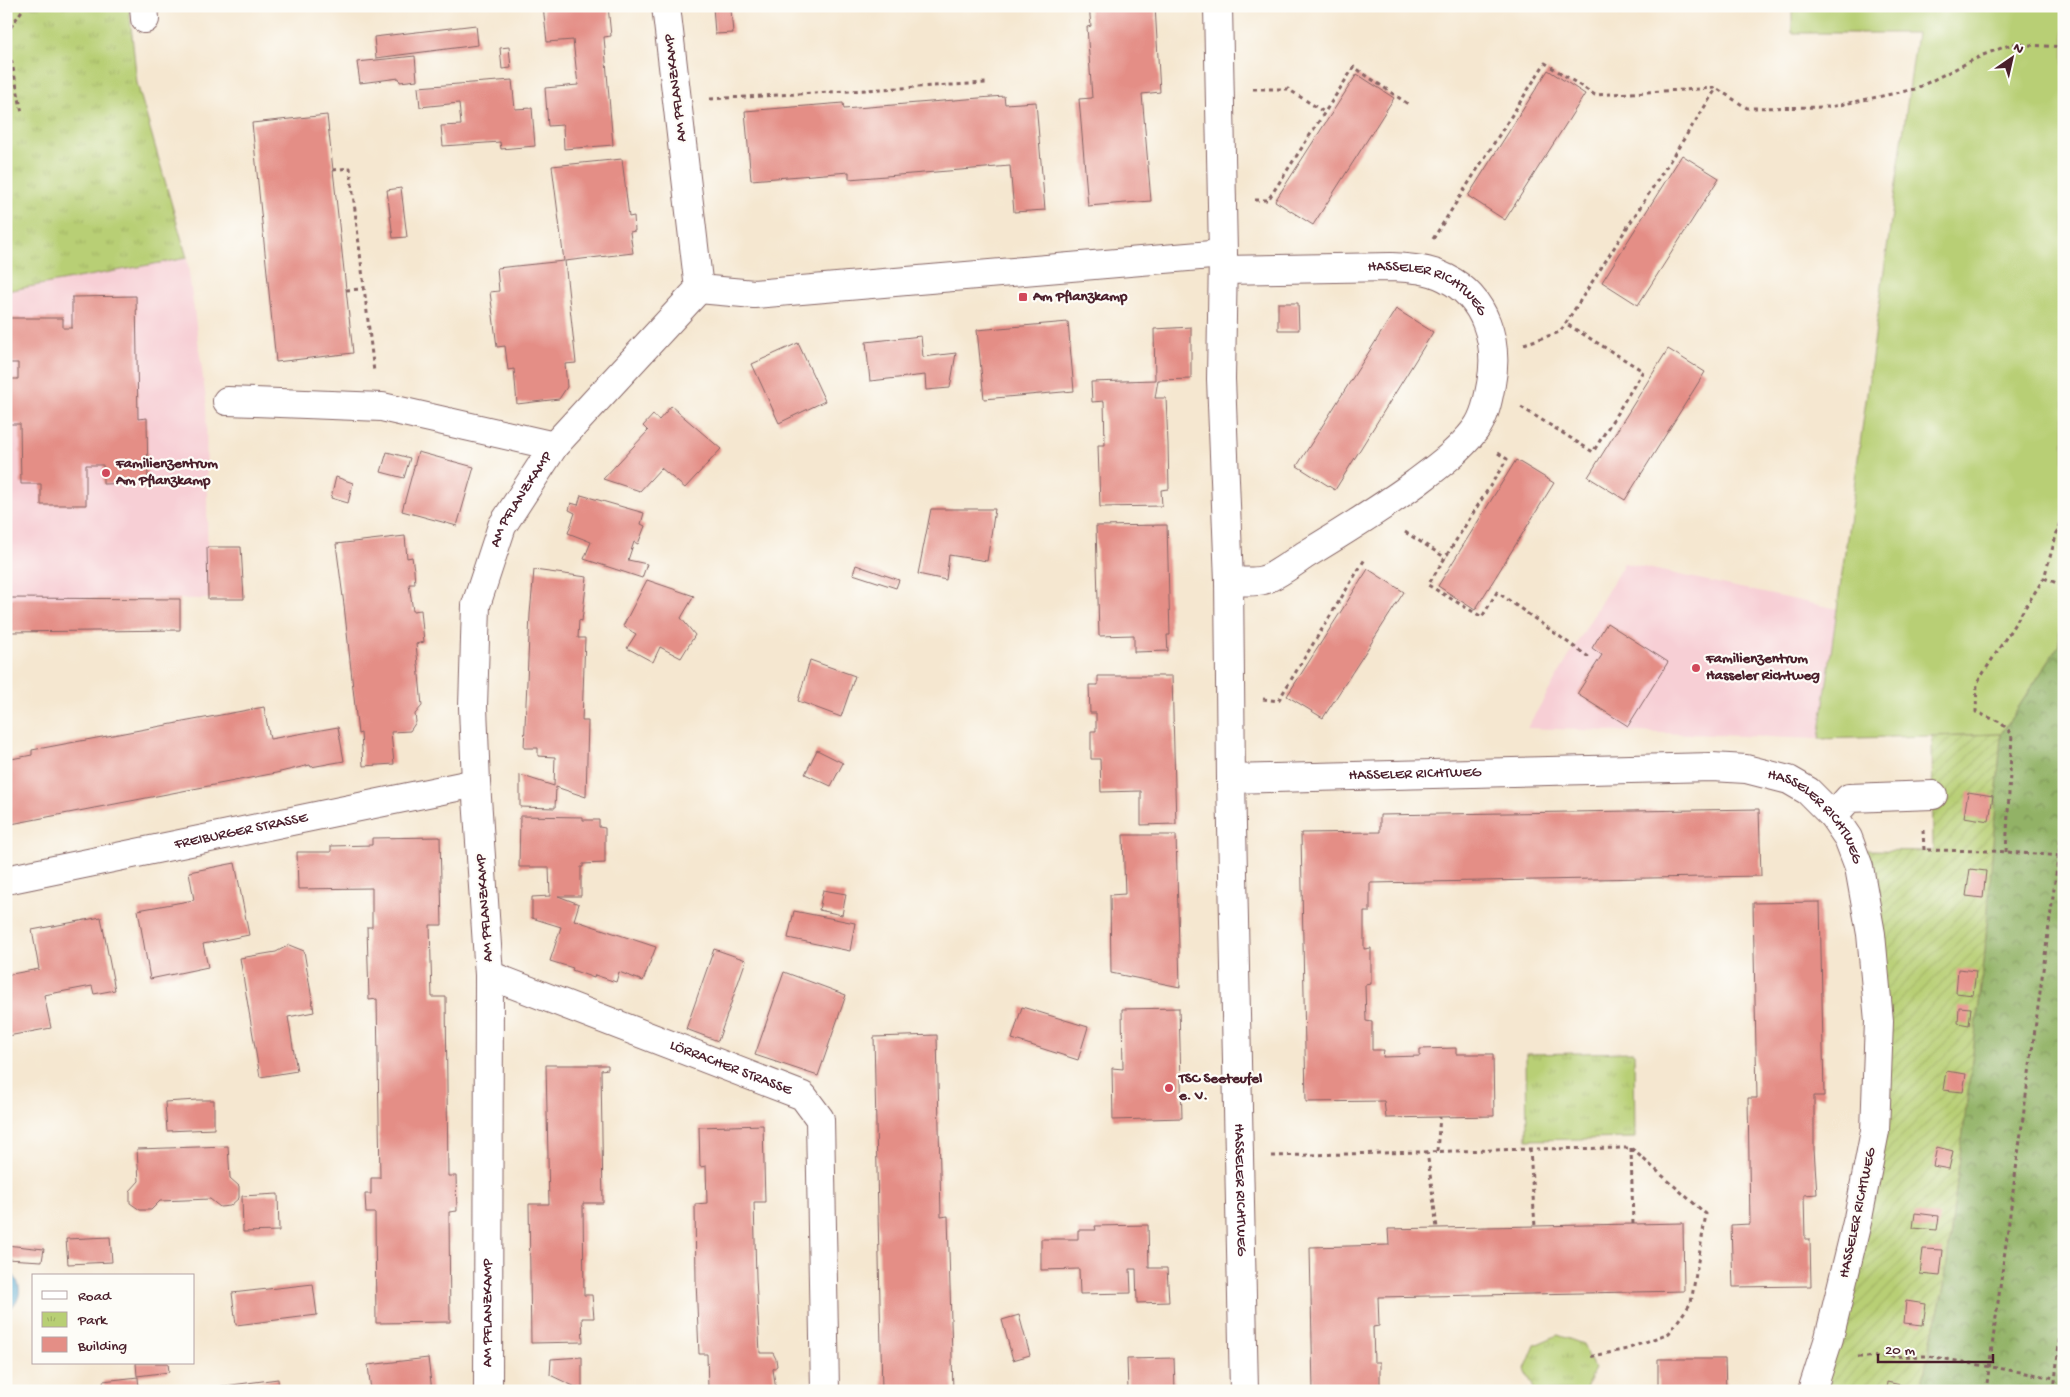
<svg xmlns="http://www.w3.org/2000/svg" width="2070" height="1397" font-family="'Gochi Hand',sans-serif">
<defs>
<pattern id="forest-crowns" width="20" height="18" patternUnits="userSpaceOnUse" patternTransform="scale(1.25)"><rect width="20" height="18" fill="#92b266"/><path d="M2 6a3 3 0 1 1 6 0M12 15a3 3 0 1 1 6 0" fill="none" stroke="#799054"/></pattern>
<pattern id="park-tufts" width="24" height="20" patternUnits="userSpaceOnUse" patternTransform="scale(1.25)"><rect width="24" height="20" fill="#b8cf74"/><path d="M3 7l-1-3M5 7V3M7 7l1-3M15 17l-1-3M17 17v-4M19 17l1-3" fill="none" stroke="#a0b165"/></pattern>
<pattern id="garden-furrows" width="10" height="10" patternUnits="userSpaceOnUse" patternTransform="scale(1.25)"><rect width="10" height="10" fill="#b8cf74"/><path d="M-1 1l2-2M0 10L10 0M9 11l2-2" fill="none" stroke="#a0b165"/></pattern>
<pattern id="water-ripples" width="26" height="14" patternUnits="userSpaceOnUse" patternTransform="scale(1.25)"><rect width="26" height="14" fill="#53a5ce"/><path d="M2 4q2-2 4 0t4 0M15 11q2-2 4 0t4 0" fill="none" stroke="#4786a7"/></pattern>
</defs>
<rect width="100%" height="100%" fill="#fdfcf7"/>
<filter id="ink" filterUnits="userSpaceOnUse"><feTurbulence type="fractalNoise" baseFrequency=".02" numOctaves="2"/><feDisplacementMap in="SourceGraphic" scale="10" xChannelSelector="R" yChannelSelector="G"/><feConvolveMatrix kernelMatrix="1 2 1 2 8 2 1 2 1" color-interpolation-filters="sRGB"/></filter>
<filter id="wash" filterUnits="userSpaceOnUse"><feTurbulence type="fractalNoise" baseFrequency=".0096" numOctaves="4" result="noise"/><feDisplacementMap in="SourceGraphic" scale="20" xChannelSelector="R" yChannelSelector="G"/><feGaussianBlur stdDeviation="1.12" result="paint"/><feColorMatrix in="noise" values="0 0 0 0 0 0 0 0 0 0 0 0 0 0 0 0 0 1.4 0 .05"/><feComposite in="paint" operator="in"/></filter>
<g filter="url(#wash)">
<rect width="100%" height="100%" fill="#f5e7d0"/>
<path fill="#f7cfd5" d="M187,258L206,400L208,599L6,598V291Z
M1624,563L1838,609L1819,739L1527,728Z"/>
<path fill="#b8cf74" stroke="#817750" d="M1792,6H2064V574L2059,645L2001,734L1819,739L1917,33H1792Z"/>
<path fill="url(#forest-crowns)" stroke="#6e6848" d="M2064,574V1391H1920L1944,1286L1984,962L2001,734L2059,645Z"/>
<path fill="url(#park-tufts)" stroke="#817750" d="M6,6H129L137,83L187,258L6,291Z
M1634,1052L1635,1138L1527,1140L1526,1054Z
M1558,1335L1583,1344L1594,1368L1585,1391H1535L1525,1369L1535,1345Z"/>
<path fill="url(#garden-furrows)" stroke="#817750" d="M2001,734L1984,962L1944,1286L1920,1391H1820L1883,1127L1866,850L1933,851L1932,736Z"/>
<path fill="url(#water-ripples)" stroke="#4e627c" d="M6,1269C23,1279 25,1302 6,1310Z"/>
<g id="blocks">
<path fill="#e48e86" d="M543,6H608L611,36L604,37L613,145L564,149L563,125L548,126L545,88L578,85L573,40L547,42Z
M713,6H765V8L731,10L733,33L715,34Z
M1089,6H1155L1160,92L1142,94L1151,201L1088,206L1079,99L1092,98L1087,27L1091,26Z
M476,25L478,45L376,58L374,37Z
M509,47L511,68L502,69L500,48Z
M415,56L417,80L400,82L399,78L360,83L357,62Z
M1548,70L1585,94L1505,220L1468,196Z
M1357,74L1394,98L1313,225L1275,201Z
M512,80L515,109L532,108L535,146L501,149L500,142L443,146L441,126L461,125L459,103L420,107L418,87Z
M1004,96L1005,104L1036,102L1045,210L1014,212L1010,166L849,179V172L751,180L745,111L843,103L844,109Z
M327,115L353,353L276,362L252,123Z
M1682,155L1719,178L1638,305L1602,282Z
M622,159L629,217L634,216L635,231L630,232L633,253L565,261L576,363L565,364L567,387L559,399L517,404L514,369L508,370L505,346L497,347L490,292L499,291L497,268L564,261L552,166Z
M401,188L407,237L393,238L387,190Z
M136,296L138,419L147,418L148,483L103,484V465H86V505H41V484H21L20,424H6V379H18V363H6V318H63V328H72V297Z
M1278,303H1298L1299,330H1278Z
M1396,309L1433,332L1335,490L1297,466Z
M1068,322L1074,391L984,399L977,330Z
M1191,327V379L1158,380L1155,398H1166L1168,444L1169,489L1161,490L1162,506L1100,507L1098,445H1105L1104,401L1092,402L1091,382L1155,380L1154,329Z
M921,336L923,357L956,353L950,388L926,390L925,375L870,381L866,342Z
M798,343L825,401L779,423L752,364Z
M1668,349L1705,372L1625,500L1588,477Z
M671,406L721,449L685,488L661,468L640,491L603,479L648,431L643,426L653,415L659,420Z
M387,452L410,458L404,478L381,472Z
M418,452L474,467L457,526L402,511Z
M1516,460L1554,483L1475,610L1438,586Z
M336,477L353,483L348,503L331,498Z
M581,495L644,513L641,524L645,526L638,544L634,542L628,560L647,564L642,578L584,559L591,542L568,533L575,513L569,510L571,503L578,505Z
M931,509H995L987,561L949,555L946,580L918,574Z
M1167,525L1170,635H1167L1168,651L1134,652V635L1099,636L1096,526Z
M405,536L407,558L412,557L414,570L415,584H409L413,611L421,610L424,642L416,644L422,706L415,714L416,722L410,731L391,732L394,764L363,766L361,733L358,734L344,605L336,544Z
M207,547H241L244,599H208Z
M856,565L899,580L896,588L853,574Z
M1368,569L1404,592L1323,718L1287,696Z
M534,570L587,577L582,621L579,620L578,638H585L582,721H588L586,797L556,787L555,808L520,807V775L554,786L555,757L538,756V748H524L530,614Z
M647,580L694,596L681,618L695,635L681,658L660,647L653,662L627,648L636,634L623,626Z
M9,598L180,599V630L9,632Z
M1607,623L1668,662L1628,726L1577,694L1602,655L1592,648Z
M810,660L855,676L841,717L798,701Z
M1098,676H1172L1176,824L1141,825V791L1101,792L1100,759H1091V731H1096V713H1090L1089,685H1098Z
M264,707L270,739L338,727L344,761L311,767L310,765L276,773L6,825V760L32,755V750Z
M817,750L843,763L831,786L805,774Z
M1968,792L1993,796L1989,821L1964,817Z
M1759,809L1761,876L1370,883V912H1364V949L1371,948V984L1365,985L1366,1021L1372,1022V1050H1384L1383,1057L1420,1056V1049L1456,1048V1054H1493L1494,1116L1386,1118L1384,1101L1306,1102L1301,833L1380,832V815Z
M520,816L583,817V820H599V827L605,828V863L583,864V867H581V896H558L579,904L574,920L656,947L643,981L619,972L616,982L595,975L594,978L572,970L573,968L550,961L561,927L532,918V897L550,896L549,867H519Z
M1123,835H1176L1180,987L1111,973L1110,895L1125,894Z
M440,837L442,925H430L432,997H446L448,1176H456L457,1211L449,1212L450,1322L376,1323L375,1213H366L365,1194H371V1178H380L377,999L369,1000L367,927H372V888L298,889L297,852H331V846L372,845V838Z
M235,863L249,935L203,944L208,967L150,979L138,910L194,900L189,872Z
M1970,869L1986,871L1983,898L1966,896Z
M823,890L846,894L842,915L819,910Z
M1820,902L1824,1096H1814V1149L1817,1194L1804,1195L1805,1239H1810L1811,1286L1733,1287L1731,1225L1750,1224L1748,1098H1757L1753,903Z
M794,911L855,923L850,951L788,938Z
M101,917L115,990L94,994L92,986L44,995L51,1028L8,1036L6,1026V975L39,969L32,930Z
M289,945L304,951L314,1012L288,1017L297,1071L260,1077L240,958L276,952Z
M714,949L746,960L718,1041L686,1029Z
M1958,969L1976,971L1973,995L1956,993Z
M784,972L846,995L818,1076L755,1055Z
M1022,1007L1088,1027L1078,1060L1012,1039Z
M1959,1007L1971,1008L1969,1025L1958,1023Z
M1179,1008L1182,1118L1113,1120L1112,1068L1123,1069L1122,1009Z
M937,1035L941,1217L948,1216L953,1391H882L874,1037Z
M546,1065H608V1069L601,1070L603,1203H583L584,1295H592L594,1318H582L583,1342L531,1343L529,1204H549Z
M1946,1071L1966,1074L1963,1092L1943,1090Z
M197,1100H214V1129L167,1131L165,1102Z
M763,1125L765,1202H754L756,1278L760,1353H773L776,1359L777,1366L773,1369L776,1391H696V1388H708L707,1354H699L696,1280L695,1204L707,1203L706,1166L700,1167L699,1127Z
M228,1146L230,1178L239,1186V1198L230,1206L220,1207L210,1199L160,1201L151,1210H140L130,1203V1191L139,1181L137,1149Z
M1937,1147L1953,1151L1949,1169L1933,1166Z
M278,1194L279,1231L243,1232L242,1196Z
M1915,1213L1939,1216L1937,1230L1913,1228Z
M1683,1223L1684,1291L1378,1297L1379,1326L1373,1327L1374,1362H1380V1391H1313L1310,1247L1389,1245L1388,1229Z
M1148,1225L1149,1268H1167L1169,1302L1137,1303L1136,1269H1130L1131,1293L1080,1294L1079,1269L1041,1270V1239H1078V1230H1096L1095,1226Z
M110,1237L112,1262L68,1264L66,1239Z
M6,1245L44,1249L42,1261L6,1259Z
M1923,1249L1943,1250L1940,1276L1920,1274Z
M313,1284L317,1315L236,1325L232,1293Z
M1906,1301L1926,1304L1923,1325L1904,1323Z
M1019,1315L1030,1355L1013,1360L1002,1320Z
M582,1357V1390L550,1375L551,1359Z
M428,1358L432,1391H371L368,1365Z
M1174,1358L1175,1391H1128L1127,1359Z
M1658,1359H1725L1726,1391H1658Z
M136,1363H168L169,1372L137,1376Z
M138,1377L139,1391H105L103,1381Z
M278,1379L279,1391H193V1390Z
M1887,1382L1905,1386L1904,1391H1886Z"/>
</g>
</g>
<g filter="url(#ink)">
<use href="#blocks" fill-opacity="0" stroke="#866565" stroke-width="1"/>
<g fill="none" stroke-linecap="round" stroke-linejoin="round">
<defs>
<g id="minor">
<path d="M144,6L145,19"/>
<path id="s1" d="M1218,6L1223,254L1221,379L1229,581L1231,779L1244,1391"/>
<path id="s2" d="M1223,270L1391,267C1410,268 1429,269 1446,278C1486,298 1499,343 1491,384C1488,400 1485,417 1475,430C1459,451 1437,467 1416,483C1380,509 1343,532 1305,555C1296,561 1273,578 1263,580C1253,583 1240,581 1229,581"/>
<path d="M699,289L754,294L1223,254"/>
<path d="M227,401L382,407L554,446"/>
<path id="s3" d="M1231,779L1712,767L1746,769L1789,780L1808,791L1833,816L1848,838L1859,867L1871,934L1879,1021L1875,1131L1858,1218L1829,1338L1812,1391"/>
<path d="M1833,816L1849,798L1933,795"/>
<path id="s4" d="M6,880L476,783"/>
<path id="s5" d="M489,975L803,1096L820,1119L825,1391"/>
<path id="s6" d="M488,1391L489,975L476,783L473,707L476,605L502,526L554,446L699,289L666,6"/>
</g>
</defs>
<use href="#minor" stroke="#866565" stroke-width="30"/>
<path stroke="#866565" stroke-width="3" stroke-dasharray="4 4" stroke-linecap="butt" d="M6,34L25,6
M6,55L11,58L22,113
M1253,89H1288L1324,112
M710,99L986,83
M333,170L350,168L374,372
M1255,200H1268L1354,67L1408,104
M1433,239L1545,63L1595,95L1716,88L1747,108L1830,107L1915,89L1983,55L2012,44L2064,47
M346,290L364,289
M1524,344L1560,332L1716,89
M1521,407L1593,452L1643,371L1565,323
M1498,453L1507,459L1428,585L1482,617L1497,592L1590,658
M1405,532L1446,558
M2044,578L2064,586
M1263,699L1278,701L1365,559
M1923,830L1924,850L1992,851L2064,856
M2006,852L2012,734L2000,722L1976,712L1977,683L2044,578L2064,508
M1631,1148L1633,1225
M1530,1149L1535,1227
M1427,1151L1437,1228
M1437,1151L1440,1117
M1272,1156L1530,1149L1631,1148L1706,1214L1691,1303L1669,1333L1627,1349L1589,1357
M1858,1357L1928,1356L2055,1378
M1986,1391L2064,815
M2054,1391L2064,1295"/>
<use href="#minor" stroke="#fff" stroke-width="28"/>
</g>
</g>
<g fill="#d1495b" stroke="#fdfcf7" stroke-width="2">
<rect x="1018" y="292" width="10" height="10" rx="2.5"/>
<circle cx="106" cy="473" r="5"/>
<circle cx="1696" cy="668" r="5"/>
<circle cx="1169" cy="1088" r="5"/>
</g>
<g text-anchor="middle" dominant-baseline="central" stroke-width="4.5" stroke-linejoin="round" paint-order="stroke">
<g font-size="15" fill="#4a1f2b" stroke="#fdfcf7">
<text transform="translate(676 88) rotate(-97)">AM PFLANZKAMP</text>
<text stroke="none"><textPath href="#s2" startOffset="211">HASSELER RICHTWEG</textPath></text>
<text stroke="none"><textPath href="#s6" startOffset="902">AM PFLANZKAMP</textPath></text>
<text stroke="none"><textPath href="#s3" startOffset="184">HASSELER RICHTWEG</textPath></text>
<text stroke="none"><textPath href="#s3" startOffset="604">HASSELER RICHTWEG</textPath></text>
<text stroke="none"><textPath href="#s4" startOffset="240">FREIBURGER STRASSE</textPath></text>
<text transform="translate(485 908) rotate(-94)">AM PFLANZKAMP</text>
<text stroke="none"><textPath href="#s5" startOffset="259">LÖRRACHER STRASSE</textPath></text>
<text stroke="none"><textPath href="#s1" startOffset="1184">HASSELER RICHTWEG</textPath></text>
<text transform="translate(1858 1213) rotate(-78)">HASSELER RICHTWEG</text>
<text stroke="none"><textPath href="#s6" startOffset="78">AM PFLANZKAMP</textPath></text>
</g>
<g font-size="15" font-weight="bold" fill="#4a1f2b" stroke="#fdfcf7" text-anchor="start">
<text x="1033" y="297">Am Pflanzkamp</text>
<text x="116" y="464">Familienzentrum<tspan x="116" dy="17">Am Pflanzkamp</tspan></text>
<text x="1706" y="659">Familienzentrum<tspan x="1706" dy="17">Hasseler Richtweg</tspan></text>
<text x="1179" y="1079">TSC Seeteufel<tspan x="1179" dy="17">e. V.</tspan></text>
</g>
</g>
<rect width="2070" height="1397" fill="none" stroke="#fdfcf7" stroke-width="25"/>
<rect x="32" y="1274" width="162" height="90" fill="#fdfcf7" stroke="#b5a4a5"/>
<rect x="42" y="1291" width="25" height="8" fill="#ffffff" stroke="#b5a4a5"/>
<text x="78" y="1300" font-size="15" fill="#4a1f2b">Road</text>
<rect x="42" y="1312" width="25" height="15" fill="url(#park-tufts)" stroke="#b5a4a5"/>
<text x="78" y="1324" font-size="15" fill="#4a1f2b">Park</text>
<rect x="42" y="1337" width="25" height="15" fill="#e48e86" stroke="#b5a4a5"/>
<text x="78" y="1350" font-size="15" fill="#4a1f2b">Building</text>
<g transform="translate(2012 58) rotate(34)" stroke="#fdfcf7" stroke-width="4" paint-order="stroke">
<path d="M0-4L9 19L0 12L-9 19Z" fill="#4a1f2b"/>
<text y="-8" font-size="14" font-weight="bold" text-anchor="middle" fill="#4a1f2b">N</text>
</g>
<path d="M1878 1354v8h115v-8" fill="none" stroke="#4a1f2b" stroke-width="2.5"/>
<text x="1885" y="1354" font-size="15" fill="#4a1f2b" stroke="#fdfcf7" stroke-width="4" paint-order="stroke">20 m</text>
</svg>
